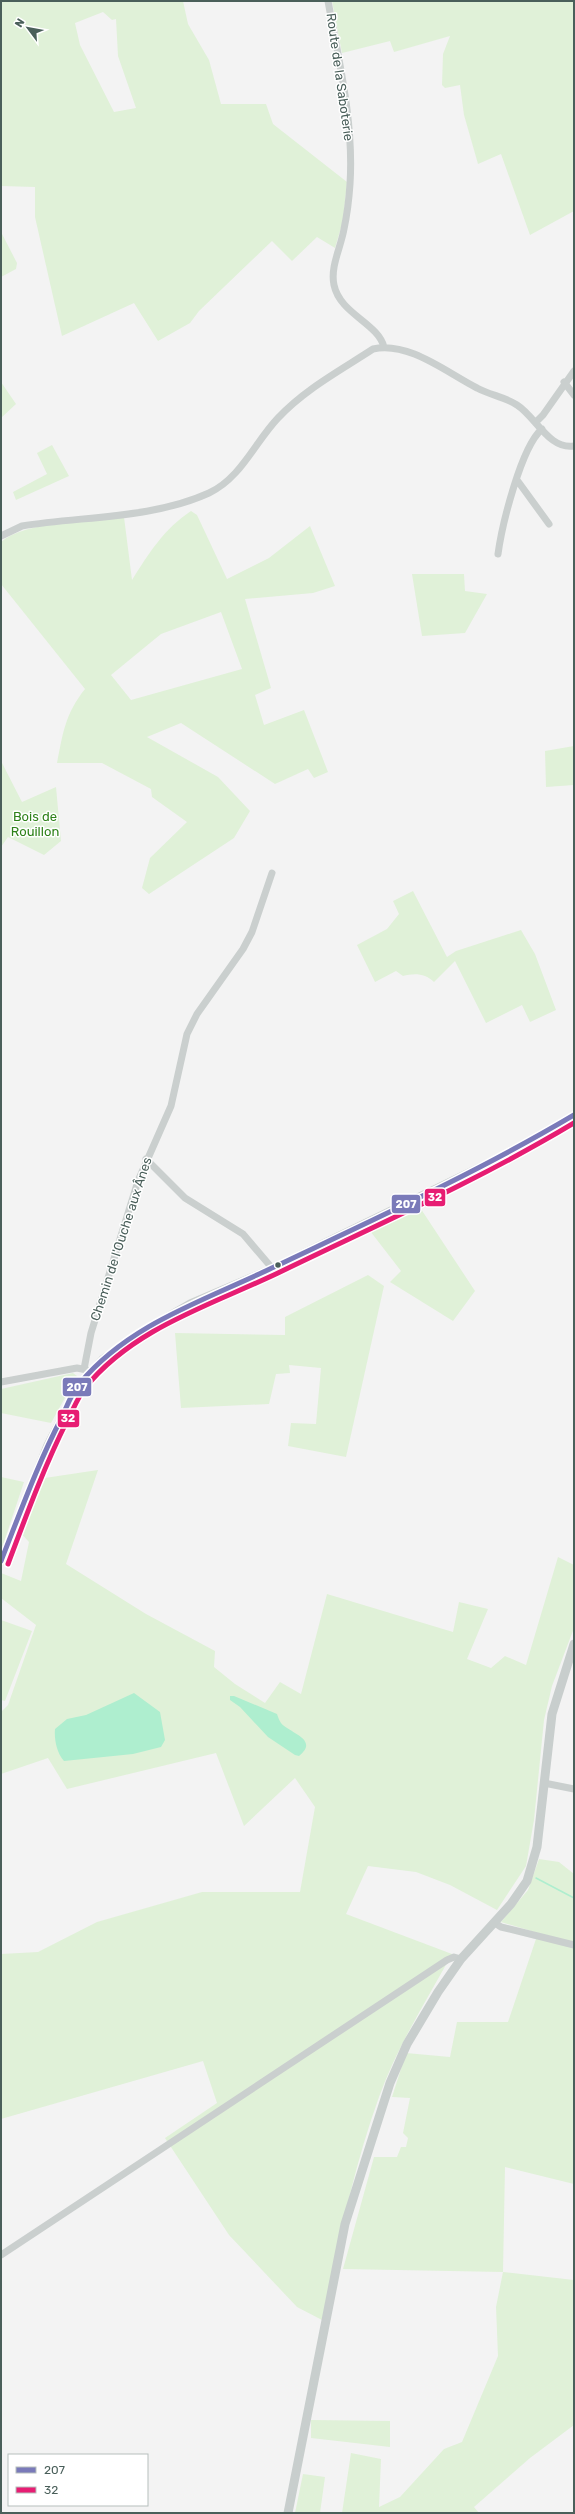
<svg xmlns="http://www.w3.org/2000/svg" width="575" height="2514" font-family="Rubik,sans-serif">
<rect width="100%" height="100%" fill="#f3f3f3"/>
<path fill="#e0f1d8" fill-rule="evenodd" d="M1,1H183L188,24L209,60L221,104H266L273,124L347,182L343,221L335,248L317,237L292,261L272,241L199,311L190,323L158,341L134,303L62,336L35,217V187L1,186ZM103,12L112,20L116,19L118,56L136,108L114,112L80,45L75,23Z
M332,1H574V211L530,235L501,154L478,164L464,115L460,85L445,88L442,85L443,54L450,36L394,52L390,41L342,53Z
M1,232L17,263L16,269L1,277Z
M1,382L16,404L1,418Z
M52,445L69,476L16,500L13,492L47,474L37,453Z
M191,511L197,515L227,579L269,558L310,526L335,586L313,593L245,599L271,688L255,695L264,725L304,710L328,772L314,778L308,769L275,784L181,723L147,737L218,777L250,811L234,838L149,894L142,888L150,858L187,822L152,797L151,789L102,763H57C63,733 65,714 85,689L1,584V542C25,521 92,521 124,517L132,580C149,553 164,529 191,511ZM221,612L242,669L131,700L111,675L161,634Z
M412,574H464L465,591L487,594L465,633L422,636Z
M574,746V785L546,787L545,751Z
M1,761L22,802L56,787L61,841L44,855L8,837L1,847Z
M413,891L447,957L456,951L521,930L535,954L556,1010L530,1022L522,1005L486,1023L455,961L434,982C425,973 414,973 403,976L396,971L375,982L357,945L387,929L399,914L393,901Z
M417,1203L475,1291L453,1321L390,1282L401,1271L367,1227Z
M368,1275L384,1286L346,1457L288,1446L291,1423L316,1424L321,1368L289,1365L290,1373L276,1374L269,1404L181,1408L175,1333L285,1335V1317Z
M73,1373L77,1376L51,1423L1,1413V1389Z
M98,1470L66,1564L146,1614L215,1651L214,1667L235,1684L265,1703L280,1682L301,1694L327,1594L453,1632L459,1602L488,1609L467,1659L491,1668L505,1656L526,1665L558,1557L574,1565V1628L552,1686L544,1720L534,1820L526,1866L497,1910L450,1885L416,1872L368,1866L346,1914L452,1954C426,2001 397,2047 379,2097C353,2169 338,2245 322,2320L297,2307L229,2235L165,2138L217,2103L203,2061L1,2119V1954L38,1952L97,1922L202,1892H300L315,1807L295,1778L244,1826L216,1753L67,1789L48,1758L1,1774V1712L8,1705L36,1625L1,1598V1573L21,1581L29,1542L18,1530L38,1479Z
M1,1477L24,1482L1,1551Z
M1,1620L32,1631L5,1701L1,1700Z
M539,1859L559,1862L574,1874V2184L505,2167L503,2272L574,2280V2425L530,2458L474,2507L479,2513H342L351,2453L381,2459L379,2507L400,2497L444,2449L462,2442L498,2356L496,2307L503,2272L343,2269L374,2157H397L401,2147H406L408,2138L403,2133L410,2098L392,2097L406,2053L450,2057L457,2022H508L538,1933L501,1922L528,1890Z
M311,2420L390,2421V2447L311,2438Z
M303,2474L325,2477L320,2513H295Z"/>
<path fill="#aeeecf" d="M134,1693L160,1712L165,1740L161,1747L133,1754L64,1761C57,1753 54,1740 55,1729L67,1719L86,1715Z
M230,1696H234L277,1714C278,1717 279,1720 281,1723C289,1733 320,1739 299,1756L295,1755L268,1737L240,1707L230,1700Z"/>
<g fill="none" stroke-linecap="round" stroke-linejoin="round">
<path stroke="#aeeecf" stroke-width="1.5" d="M536,1878L574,1898"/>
<path stroke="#cacfce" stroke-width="7" d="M328,1C339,61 354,123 350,184C349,199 347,215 344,229C341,247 330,267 334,285C340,314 378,323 384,347
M564,382L574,395
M537,421L543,415L574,371
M517,480L549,524
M1,536L22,526C83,516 152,519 209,493C241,478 255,442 278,418C305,389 341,370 373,349C409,341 447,373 477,388C490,395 505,397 517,405C536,417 549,450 574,446
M498,554C502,525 521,447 542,429
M146,1159L185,1198L243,1234L272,1268
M84,1369L91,1333L138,1181L171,1106L187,1034L197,1014L243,949L252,932L272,873
M1,1382L77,1368L87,1370
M1,1561L47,1445L78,1385L102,1359L147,1328L190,1303L272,1268L522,1146L574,1115
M544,1783L574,1789
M495,1923L501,1927L574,1945
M1,2255L447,1960L454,1957L461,1959"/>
<path stroke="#c8cecd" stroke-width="9" d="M288,2513L345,2224L390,2083L407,2044L438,1992L461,1959L511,1904L527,1881L537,1847L552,1714L574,1644"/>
<defs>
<path id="bus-1" d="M1,1561C20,1513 38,1463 62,1417C67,1406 72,1392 80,1383C130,1323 206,1300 274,1267C375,1219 478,1172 574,1115"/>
<path id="bus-2" d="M8,1564C26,1516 44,1467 67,1421C73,1410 78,1397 85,1388C133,1328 211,1305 278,1273C377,1225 479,1180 574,1123"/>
</defs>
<use href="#bus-1" stroke="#fff" stroke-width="8"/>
<use href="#bus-2" stroke="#fff" stroke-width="8"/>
<use href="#bus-1" stroke="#7a7ab9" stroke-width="5"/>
<use href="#bus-2" stroke="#e71d73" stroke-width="5"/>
</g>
<circle fill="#4a5f5a" stroke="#fff" stroke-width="1.5" cx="278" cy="1265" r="3.5"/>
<g text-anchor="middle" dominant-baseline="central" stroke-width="3" stroke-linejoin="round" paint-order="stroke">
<g font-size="13" fill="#4a5f5a" stroke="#fff">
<text transform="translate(340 77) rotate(82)">Route de la Saboterie</text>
<text transform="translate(121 1239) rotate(-72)">Chemin de l'Ouche aux Ânes</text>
</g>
<g font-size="13" fill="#2e8219" stroke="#fff">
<text x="35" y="816">Bois de<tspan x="35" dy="15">Rouillon</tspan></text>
</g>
</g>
<g stroke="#fff" stroke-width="1.5">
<rect x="424" y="1188" width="22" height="19" rx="4" fill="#e71d73"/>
<rect x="391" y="1194" width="30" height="20" rx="4" fill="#7a7ab9"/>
<rect x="62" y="1377" width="30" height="20" rx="4" fill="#7a7ab9"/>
<rect x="57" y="1409" width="23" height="19" rx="4" fill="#e71d73"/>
</g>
<g font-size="11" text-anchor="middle" font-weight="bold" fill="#fff">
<text x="435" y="1201">32</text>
<text x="406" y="1208">207</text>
<text x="77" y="1391">207</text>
<text x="68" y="1422">32</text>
</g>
<rect width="575" height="2514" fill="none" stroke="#4a5f5a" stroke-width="4"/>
<rect x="8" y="2454" width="140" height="52" fill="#ffffff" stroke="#b7bfbd"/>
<rect x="16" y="2467" width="20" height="6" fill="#7a7ab9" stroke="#b7bfbd"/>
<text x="44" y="2474" font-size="12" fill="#4a5f5a">207</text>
<rect x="16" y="2487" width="20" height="6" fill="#e71d73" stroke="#b7bfbd"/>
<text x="44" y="2494" font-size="12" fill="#4a5f5a">32</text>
<g transform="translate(28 28) rotate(302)" stroke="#ffffff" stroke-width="3" paint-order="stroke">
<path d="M0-3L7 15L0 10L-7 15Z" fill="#4a5f5a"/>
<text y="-6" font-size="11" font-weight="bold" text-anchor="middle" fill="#4a5f5a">N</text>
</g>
</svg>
